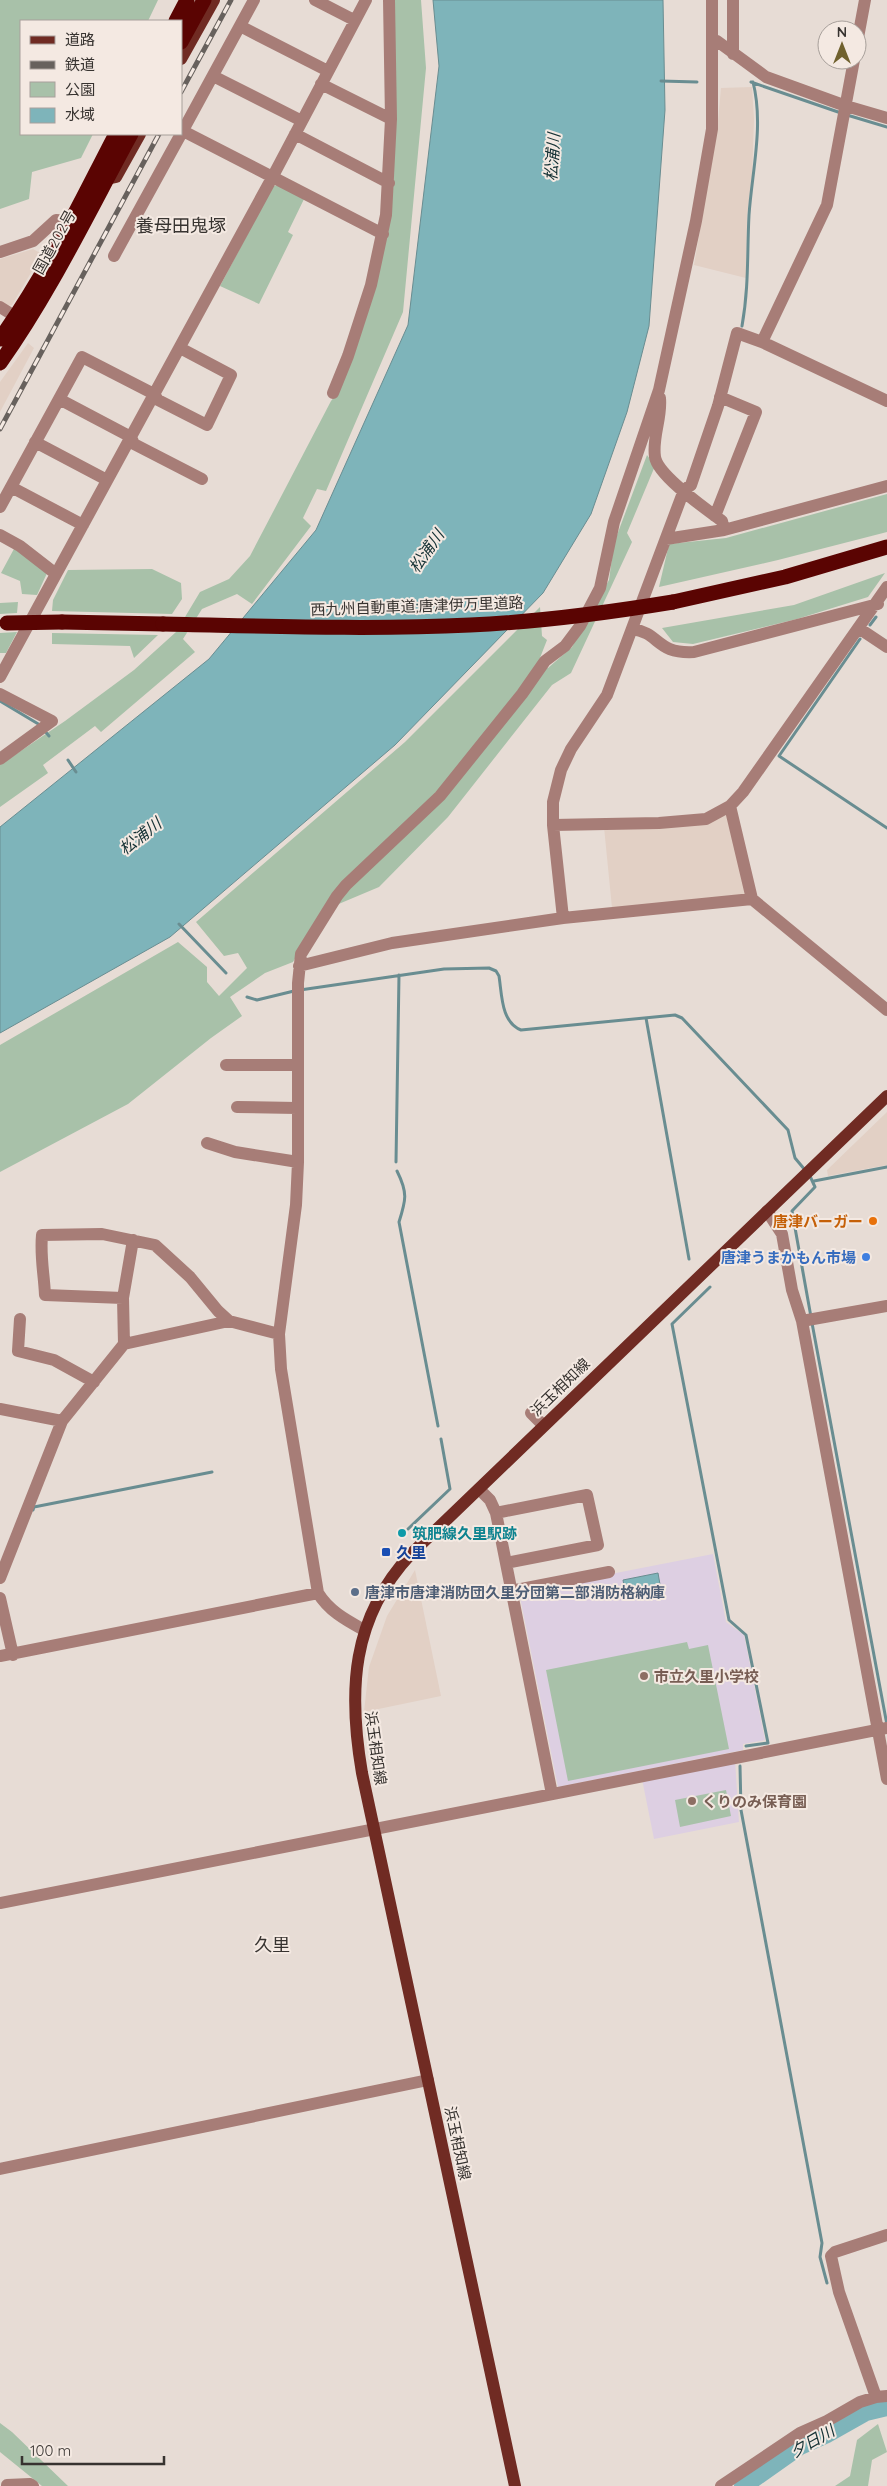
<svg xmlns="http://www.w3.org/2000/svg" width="887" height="2486" font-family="Quicksand,'Noto Sans JP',sans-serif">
<rect width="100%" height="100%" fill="#e7dcd5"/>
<path fill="#e2d0c5" d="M752,87L754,119L752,178L747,215L746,278L694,265L717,132L721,88Z
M33,249L42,254L12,305L4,307L0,304V259Z
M28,343L34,348L0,412V382Z
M734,808L755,897L613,918L604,827L689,825Z
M887,1112V1165L828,1176L827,1170Z
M415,1570L441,1696L364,1712L369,1667L387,1616Z"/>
<path fill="#ddcfe2" d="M713,1554L726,1622L744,1635L765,1740L743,1744V1750L558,1787L519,1592Z
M735,1760L739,1822L654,1839L642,1779Z"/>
<path fill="#a8c1a9" d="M0,0H158L148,21H21V134H93L81,158L32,172L29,199L0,209Z
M393,0H421L426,68L403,312L326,491L317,489L303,518L311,526L252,604L237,594L202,609L183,639L195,652L101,732L95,726L43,765L48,773L0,807V765L65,721L134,670L176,632L200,592L229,579L250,556L331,401L338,392L385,237Z
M279,185L305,197L288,232L293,235L259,304L220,286L273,186Z
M647,455L655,466L627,533L632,542L571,673L552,685L448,817L379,887L322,911L293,962L265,973L230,997L242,1016L211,1038L128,1104L0,1172V1045L178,942L207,967V982L219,996L247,968L238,953L224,956L196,922L405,742L540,607L542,636L547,640L538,663L548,668L572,647L609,580L614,543Z
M887,494V532L778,560L659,587L669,544L726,538Z
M15,547L48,571L37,595L22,594L20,581L1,573Z
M152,569L181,583L182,599L172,614L52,611L53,600L68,570Z
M885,573L868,597L797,619L693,644L673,642L662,628L794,605Z
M18,602L17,613L0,614V603Z
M17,632L6,653H0V633Z
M52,633L158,635L134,658L130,646L52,644Z
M687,1642L689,1649L708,1645L729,1749L568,1781L546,1670Z
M726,1790L731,1816L680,1827L675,1800Z
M0,2423L12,2432L68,2486H42L0,2452Z
M878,2424L887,2452L872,2460L868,2486H835L850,2476L857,2440Z"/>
<path fill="#7eb4ba" stroke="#698d91" d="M433,0H663L665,110L649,326L627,412L591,514L543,593L395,745L170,937L0,1033V827L209,659L316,530L408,325L439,66Z
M658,1573L661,1590L626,1597L623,1580Z"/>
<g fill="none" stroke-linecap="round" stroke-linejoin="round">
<path stroke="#698d91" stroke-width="3" d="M661,81L697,82
M751,82L841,113
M847,115L887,127
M742,326C749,287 747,254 749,215C752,171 764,125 753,82
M870,625L876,617
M860,639L779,756L887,828
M0,701L40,725
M44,730L49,736
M68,760L76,772
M179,924L226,973
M300,990L444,969L489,968L496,971L499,976C502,995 501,1022 521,1030L675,1015L682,1018L788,1130L795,1158L805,1170
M247,997L257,1000L294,991
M646,1018L689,1259
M396,1162L399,975
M397,1171C408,1193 406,1200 399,1222L438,1426
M809,1174L815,1187L792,1211L811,1317
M814,1181L887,1167
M710,1287L672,1324L729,1620L746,1635L768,1743L746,1746
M812,1323L887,1725
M33,1510L34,1507L212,1472
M408,1529L450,1489L441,1439
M740,1766L741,1810L822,2243L820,2257L827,2283"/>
<path stroke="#7eb4ba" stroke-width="18" d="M743,2486L800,2446L827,2434L866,2412L887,2407"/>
<path stroke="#a77d77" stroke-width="12" d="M315,0L354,20
M240,26L328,71
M712,41H717L766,77L846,106L887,118
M857,43L865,0
M733,54V0
M213,76L302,121
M321,84L391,119
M183,131L383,234
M181,134L254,0
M295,134L389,183
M0,252L33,241L56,220L70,221
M114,256L181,134
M0,307L16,317
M762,342L827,205L854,60
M333,393L348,356L371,285L386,215L391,119L389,0
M660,398C662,418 652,437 655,457C658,476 706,509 722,521L724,530
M59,399L131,437L134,444L202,479
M35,442L107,480
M11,487L83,525
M0,507L82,357L154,394L158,400L207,425L231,375L180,348
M715,516L756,412L720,397
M0,535L20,546L56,574
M666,539L724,530L887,486
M632,629C661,633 655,654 694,652L878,604
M860,629L887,647
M0,677L273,176L366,0
M0,694L52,721L0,759
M730,806L752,899L887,1010
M553,825L659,823L706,819L730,806L743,792L887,587
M563,918L553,825V802L561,770L571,749L607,695L684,490L691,485L718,406L737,333L762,342L887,401
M299,966L392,943L563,918L752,899
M226,1065H297
M237,1107L297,1108
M207,1143L235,1152L298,1162
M767,1211L782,1234L792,1290L802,1321L887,1779
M123,1298L45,1295C44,1273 40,1257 42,1235L102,1234L155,1245L190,1277L218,1311L229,1321
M20,1319L18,1351L54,1360L94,1382
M802,1321L887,1306
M124,1344L123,1298L133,1240
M0,1409L62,1421
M531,1413L543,1425
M479,1489L490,1500L496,1513L552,1794
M496,1513L587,1495L598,1545L506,1563
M0,1578L62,1421L124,1344L229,1321L279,1334
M511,1591L609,1572
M0,1598L13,1655
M364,1630C346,1620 329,1611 318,1593L281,1369L279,1334L296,1205L298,1162V983L301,954L337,896L346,885L440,796L522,694L545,661L565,646L580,626L600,588L614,522L659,390L696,221L712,129V0
M0,1656L318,1593
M0,1903L887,1728
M0,2169L428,2080
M876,2397L839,2292L831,2256L835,2252L887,2235
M7,2485L30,2484L33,2486
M721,2486L800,2433L827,2421L860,2402L876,2397L887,2396"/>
<path stroke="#702b23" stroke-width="12" d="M181,59L214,0
M107,179L116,177L140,134
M515,2486L362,1773C348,1691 351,1618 411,1554L887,1096"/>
<path stroke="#5a0402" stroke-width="15" d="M176,21L187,0
M181,42L204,0
M0,339C46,275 80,203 116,134
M0,363C51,291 89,211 131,134
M673,602L785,577L887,547
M62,622L163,624"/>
<defs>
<path id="rail" d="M181,92L231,0
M0,429L159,134"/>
</defs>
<use href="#rail" stroke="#67615d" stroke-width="5"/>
<use href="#rail" stroke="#f4e9e2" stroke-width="3" stroke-dasharray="9" stroke-linecap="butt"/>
<path stroke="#5a0402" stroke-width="15" d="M7,623L62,622
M163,624C265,626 368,630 470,625C538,622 606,613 673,602"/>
</g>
<circle fill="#e8710a" stroke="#f4e9e2" stroke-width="2" cx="873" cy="1221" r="5"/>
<circle fill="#3f7fe0" stroke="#f4e9e2" stroke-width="2" cx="866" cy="1257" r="5"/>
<circle fill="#0f9aa8" stroke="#f4e9e2" stroke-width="2" cx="402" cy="1533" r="5"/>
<rect fill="#1a4fb4" stroke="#f4e9e2" stroke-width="2" x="381" y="1547" width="10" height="10" rx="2.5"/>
<circle fill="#5c6f8a" stroke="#f4e9e2" stroke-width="2" cx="355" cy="1592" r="5"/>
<g fill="#8d6e63" stroke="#f4e9e2" stroke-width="2">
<circle cx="644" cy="1676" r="5"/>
<circle cx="692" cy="1801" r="5"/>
</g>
<g text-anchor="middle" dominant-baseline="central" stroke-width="4" stroke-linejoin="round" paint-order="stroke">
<g font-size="15" fill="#373330" stroke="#f4e9e2">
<text transform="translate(54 242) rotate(-61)">国道202号</text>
<text transform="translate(417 606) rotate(-2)">西九州自動車道;唐津伊万里道路</text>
<text transform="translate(560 1387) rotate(-44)">浜玉相知線</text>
<text transform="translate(376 1748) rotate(82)">浜玉相知線</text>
<text transform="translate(458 2143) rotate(78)">浜玉相知線</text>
</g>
<g font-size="15" font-weight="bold" fill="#c56008" stroke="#f4e9e2" text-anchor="end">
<text x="863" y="1221">唐津バーガー</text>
</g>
<g font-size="15" font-weight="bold" fill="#366cbe" stroke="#f4e9e2" text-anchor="end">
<text x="856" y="1257">唐津うまかもん市場</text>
</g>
<g font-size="15" font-weight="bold" fill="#0d838f" stroke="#f4e9e2" text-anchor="start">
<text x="412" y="1533">筑肥線久里駅跡</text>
</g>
<g font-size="15" font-weight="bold" fill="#164399" stroke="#f4e9e2" text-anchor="start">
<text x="396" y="1552">久里</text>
</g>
<g font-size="15" font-weight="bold" fill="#4e5e75" stroke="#f4e9e2" text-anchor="start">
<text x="365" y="1592">唐津市唐津消防団久里分団第二部消防格納庫</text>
</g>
<g font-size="15" font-weight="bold" fill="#785e54" stroke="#f4e9e2" text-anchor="start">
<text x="654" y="1676">市立久里小学校</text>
<text x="702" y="1801">くりのみ保育園</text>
</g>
<g font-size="16" font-style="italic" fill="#143134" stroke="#f4e9e2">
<text transform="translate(552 157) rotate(-86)">松浦川</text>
<text transform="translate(426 551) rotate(-55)">松浦川</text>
<text transform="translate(140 836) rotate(-38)">松浦川</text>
<text transform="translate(812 2441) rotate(-30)">夕日川</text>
</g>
<g font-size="18" fill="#373330" stroke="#f4e9e2">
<text x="181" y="225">養母田鬼塚</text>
<text x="272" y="1944">久里</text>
</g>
</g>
<rect x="20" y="20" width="162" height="115" fill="#f4e9e2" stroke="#a8a09b"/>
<rect x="30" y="36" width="25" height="8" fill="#702b23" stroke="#a8a09b"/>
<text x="65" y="45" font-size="15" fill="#373330">道路</text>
<rect x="30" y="61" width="25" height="8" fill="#67615d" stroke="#a8a09b"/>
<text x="65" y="70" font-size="15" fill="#373330">鉄道</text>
<rect x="30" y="82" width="25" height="15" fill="#a8c1a9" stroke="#a8a09b"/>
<text x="65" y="95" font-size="15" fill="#373330">公園</text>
<rect x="30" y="108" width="25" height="15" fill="#7eb4ba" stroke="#a8a09b"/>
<text x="65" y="120" font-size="15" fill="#373330">水域</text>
<g transform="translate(842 45)"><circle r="24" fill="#f4e9e2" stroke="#a8a09b"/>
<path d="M0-4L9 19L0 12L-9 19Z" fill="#70612e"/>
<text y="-8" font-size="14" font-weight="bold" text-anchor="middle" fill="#373330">N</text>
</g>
<path d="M22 2456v8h142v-8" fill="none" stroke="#373330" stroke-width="2.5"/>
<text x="30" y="2456" font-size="15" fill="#373330" stroke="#f4e9e2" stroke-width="4" paint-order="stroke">100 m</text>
</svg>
